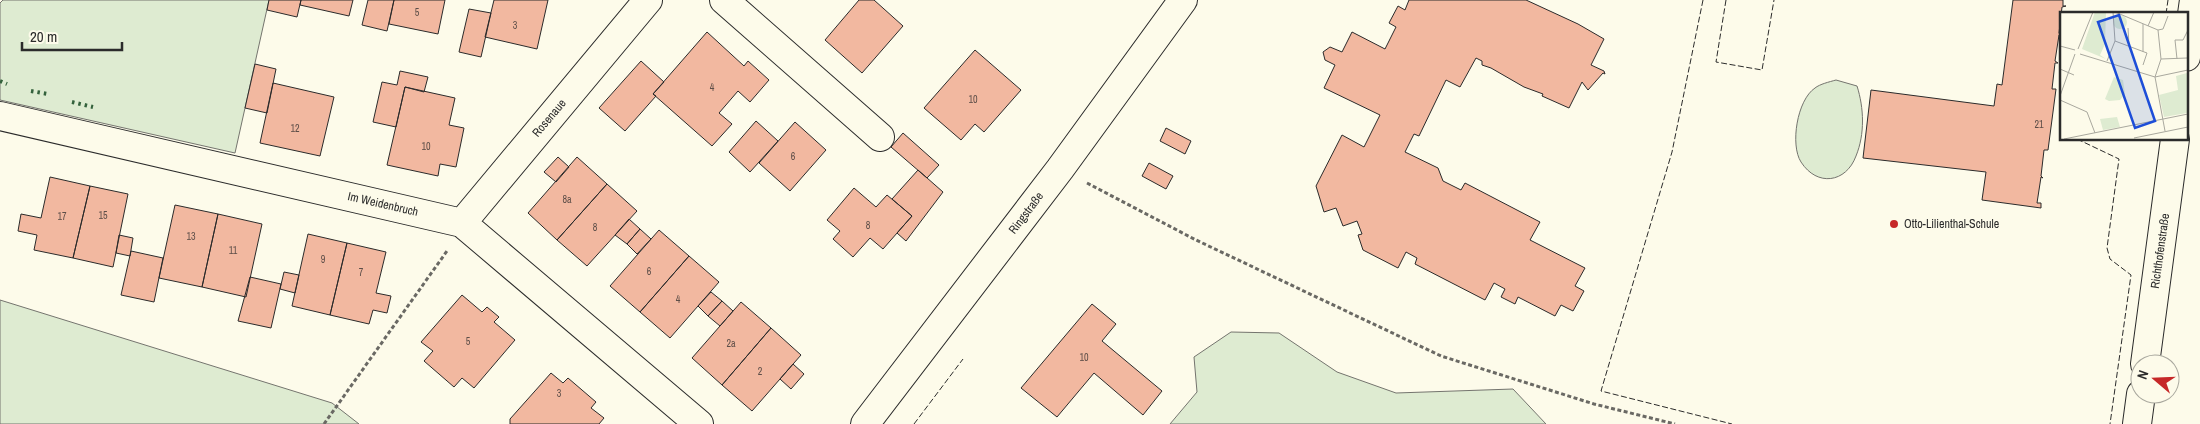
<svg xmlns="http://www.w3.org/2000/svg" width="2200" height="424" font-family="'Archivo Narrow',sans-serif">
<rect width="100%" height="100%" fill="#fdfbea"/>
<path fill="#deebd1" stroke="#74746e" d="M3,0H269L235,153L0,100V3Z
M1836,80L1857,86C1864,108 1865,134 1856,156C1846,183 1817,187 1801,162C1790,145 1797,100 1815,88C1820,84 1829,82 1836,80Z
M0,300L332,403L359,424H0Z
M1231,332L1279,333L1337,372L1396,393L1513,389L1546,424H1170L1197,392L1194,357Z"/>
<path fill="#f2b8a0" stroke="#2b2b2b" d="M269,0H301L297,17L267,10Z
M301,0H353L349,16L300,5Z
M368,0H394L387,31L362,25Z
M394,0H445L438,34L389,24Z
M494,0H548L537,49L485,37Z
M859,0H874L903,26L862,73L825,40Z
M1409,0H1526L1578,24L1604,39L1591,65L1604,71L1605,74L1603,73L1588,90L1582,82L1569,108L1542,96L1543,94L1524,87L1491,68L1482,65V61L1476,58L1460,87L1446,80L1419,136L1414,134L1405,152L1438,168L1443,181L1461,190L1465,183L1540,222L1530,240L1585,268L1575,286L1584,291L1573,311L1561,305L1555,316L1518,297L1515,304L1501,297L1505,289L1494,283L1485,300L1415,264L1417,258L1406,252L1398,268L1363,250L1358,235L1362,234L1357,221L1343,226L1336,208L1324,212L1316,186L1342,135L1364,147L1380,115L1324,88L1335,65L1325,60L1323,52L1330,47L1342,52L1352,32L1385,49L1396,27L1389,23L1398,6L1405,10Z
M2013,0H2063V6H2066L2062,7L2059,33L2061,36L2059,35L2055,61L2058,63H2055L2052,89H2056L2048,150H2044L2041,176L2043,178L2041,177L2037,203H2041V208L1982,200L1986,172L1863,158L1871,90L1994,106L1997,84L2002,85Z
M469,9L491,13L481,57L459,52Z
M707,32L744,66L748,61L769,80L750,102L738,91L719,113L732,124L712,146L653,94Z
M975,50L1021,90L984,132L975,124L961,140L924,108Z
M641,61L664,82L653,94L656,96L625,131L599,108Z
M255,64L276,69L267,113L245,108Z
M400,71L428,77L424,92L405,87L396,127L373,122L382,82L397,85Z
M273,83L334,97L320,156L260,143Z
M405,87L455,98L449,125L464,128L456,167L440,164L438,176L387,165Z
M756,121L778,141L750,172L729,152Z
M795,122L826,150L790,191L759,163Z
M1166,128L1191,141L1185,154L1160,141Z
M903,133L939,165L927,178L891,147Z
M558,157L569,167L556,182L544,172Z
M577,157L607,184L557,240L528,213Z
M1149,163L1173,176L1166,189L1142,176Z
M918,170L943,192L906,241L897,233L912,216L892,199Z
M50,177L90,186L73,258L34,250L37,235L18,231L21,214L41,218Z
M607,184L637,211L587,266L557,240Z
M90,186L128,194L113,267L73,258Z
M854,188L876,207L887,195L912,216L883,249L870,238L853,257L833,239L840,231L827,220Z
M175,205L218,214L202,287L159,278Z
M218,214L262,224L246,297L202,287Z
M629,219L640,229L627,244L615,235Z
M640,229L651,239L637,254L627,244Z
M659,230L689,256L640,312L610,286Z
M308,234L347,243L330,315L292,306Z
M119,235L133,238L130,256L116,253Z
M347,243L386,252L376,293L391,296L387,313L373,310L369,324L330,315Z
M131,251L163,258L154,302L121,295Z
M689,256L719,282L670,338L640,312Z
M284,272L299,275L295,293L280,289Z
M250,277L281,284L271,328L238,321Z
M711,292L722,301L708,316L698,306Z
M462,295L482,312L487,307L499,317L494,322L515,340L474,388L462,378L454,387L424,361L433,351L421,342Z
M722,301L733,311L720,326L708,316Z
M741,302L771,328L722,385L692,358Z
M1092,304L1116,324L1102,341L1162,391L1143,415L1094,373L1057,417L1021,388Z
M771,328L801,355L752,411L722,385Z
M793,364L804,374L791,389L780,379Z
M551,373L563,383L568,378L596,402L591,408L604,418L599,424H510V419Z"/>
<g fill="none" stroke-linecap="round" stroke-linejoin="round">
<defs>
<path id="minor" d="M724,0L880,137
M2186,57L2194,0
M0,116L462,223L699,424
M462,223L648,0
M2145,364L2175,139
M865,424L1060,169L1183,0
M2137,424L2141,394"/>
</defs>
<use href="#minor" stroke="#2b2b2b" stroke-width="30"/>
<path stroke="#6a6964" stroke-width="3" stroke-dasharray="4 2.5" stroke-linecap="butt" d="M1087,183L1196,240L1441,356L1594,404L1675,424
M324,424L447,251"/>
<use href="#minor" stroke="#fdfbea" stroke-width="28"/>
<path stroke="#34623c" stroke-width="4" stroke-dasharray="2.5 4" stroke-linecap="butt" d="M0,81L7,84
M31,91L48,94
M72,102L93,107"/>
<path stroke="#2b2b2b" stroke-width="1" stroke-dasharray="6 2.5" stroke-linecap="butt" d="M1703,0L1672,152L1601,391L1732,424
M1726,0L1716,62L1762,70L1774,0
M2166,14L2168,0
M2077,139L2119,159L2107,248L2110,259L2131,275L2110,424
M914,424L963,359"/>
</g>
<circle fill="#c62828" stroke="#fdfbea" stroke-width="2" cx="1894" cy="224" r="5"/>
<g text-anchor="middle" dominant-baseline="central" stroke-width="4" stroke-linejoin="round" paint-order="stroke">
<g font-size="10" fill="#5d4e48">
<text x="417" y="12">5</text>
<text x="515" y="25">3</text>
<text x="712" y="87">4</text>
<text x="973" y="99">10</text>
<text x="2039" y="124">21</text>
<text x="295" y="128">12</text>
<text x="426" y="146">10</text>
<text x="793" y="156">6</text>
<text x="567" y="199">8a</text>
<text x="103" y="215">15</text>
<text x="62" y="216">17</text>
<text x="868" y="225">8</text>
<text x="595" y="227">8</text>
<text x="191" y="236">13</text>
<text x="233" y="250">11</text>
<text x="323" y="259">9</text>
<text x="649" y="271">6</text>
<text x="361" y="272">7</text>
<text x="678" y="299">4</text>
<text x="468" y="341">5</text>
<text x="731" y="343">2a</text>
<text x="1084" y="357">10</text>
<text x="760" y="371">2</text>
<text x="559" y="393">3</text>
</g>
<g font-size="12" fill="#2b2b2b" stroke="#fdfbea">
<text transform="translate(549 118) rotate(-50)">Rosenaue</text>
<text transform="translate(383 204) rotate(13)">Im Weidenbruch</text>
<text transform="translate(1026 213) rotate(-53)">Ringstraße</text>
<text transform="translate(2160 251) rotate(-82)">Richthofenstraße</text>
</g>
<g font-size="12" fill="#2b2b2b" stroke="#fdfbea" text-anchor="start">
<text x="1904" y="224">Otto-Lilienthal-Schule</text>
</g>
</g>
<g transform="translate(2060 12)">
<rect width="128" height="128" fill="#fdfbea"/>
<path d="M35,0H46L45,32L40,43L46,47L22,37ZM53 10a7 7 0 1 1 14 0a7 7 0 1 1-14 0ZM127,61V101L104,105L99,83L118,78L116,64ZM54,65L63,68L65,82L60,88L49,89L45,87ZM57,105L60,115L43,118L40,107Z" fill="#deebd1"/>
<path fill="none" stroke="#a9a89e" stroke-width="1" d="M55,0L98,18L101,47L95,65L105,119M83,12V40M88,14L94,0M68,16L69,34M98,18L103,17L108,4M55,29L87,41L83,53M0,34L15,38M18,37L33,0M20,42L95,65L128,58M101,47L127,46M117,47L115,28H123L128,18M47,49L55,29L53,0M0,57L14,63M0,84L15,42M0,88L27,100L35,121M74,126L128,115M4,127L128,102"/>
<path fill="#1d4ed8" fill-opacity="0.15" stroke="#1d4ed8" stroke-width="2.5" d="M59,3L95,109L75,116L38,10Z"/>
<rect width="128" height="128" fill="none" stroke="#2b2b2b" stroke-width="2.5"/>
</g>
<g transform="translate(2155 379) rotate(289)"><circle r="24" fill="#fdfbea" stroke="#a9a89e"/>
<path d="M0-4L9 19L0 12L-9 19Z" fill="#c62828"/>
<text y="-8" font-size="14" font-weight="bold" text-anchor="middle" fill="#2b2b2b">N</text>
</g>
<path d="M22 42v8h100v-8" fill="none" stroke="#2b2b2b" stroke-width="2.5"/>
<text x="30" y="42" font-size="15" fill="#2b2b2b" stroke="#fdfbea" stroke-width="4" paint-order="stroke">20 m</text>
</svg>
